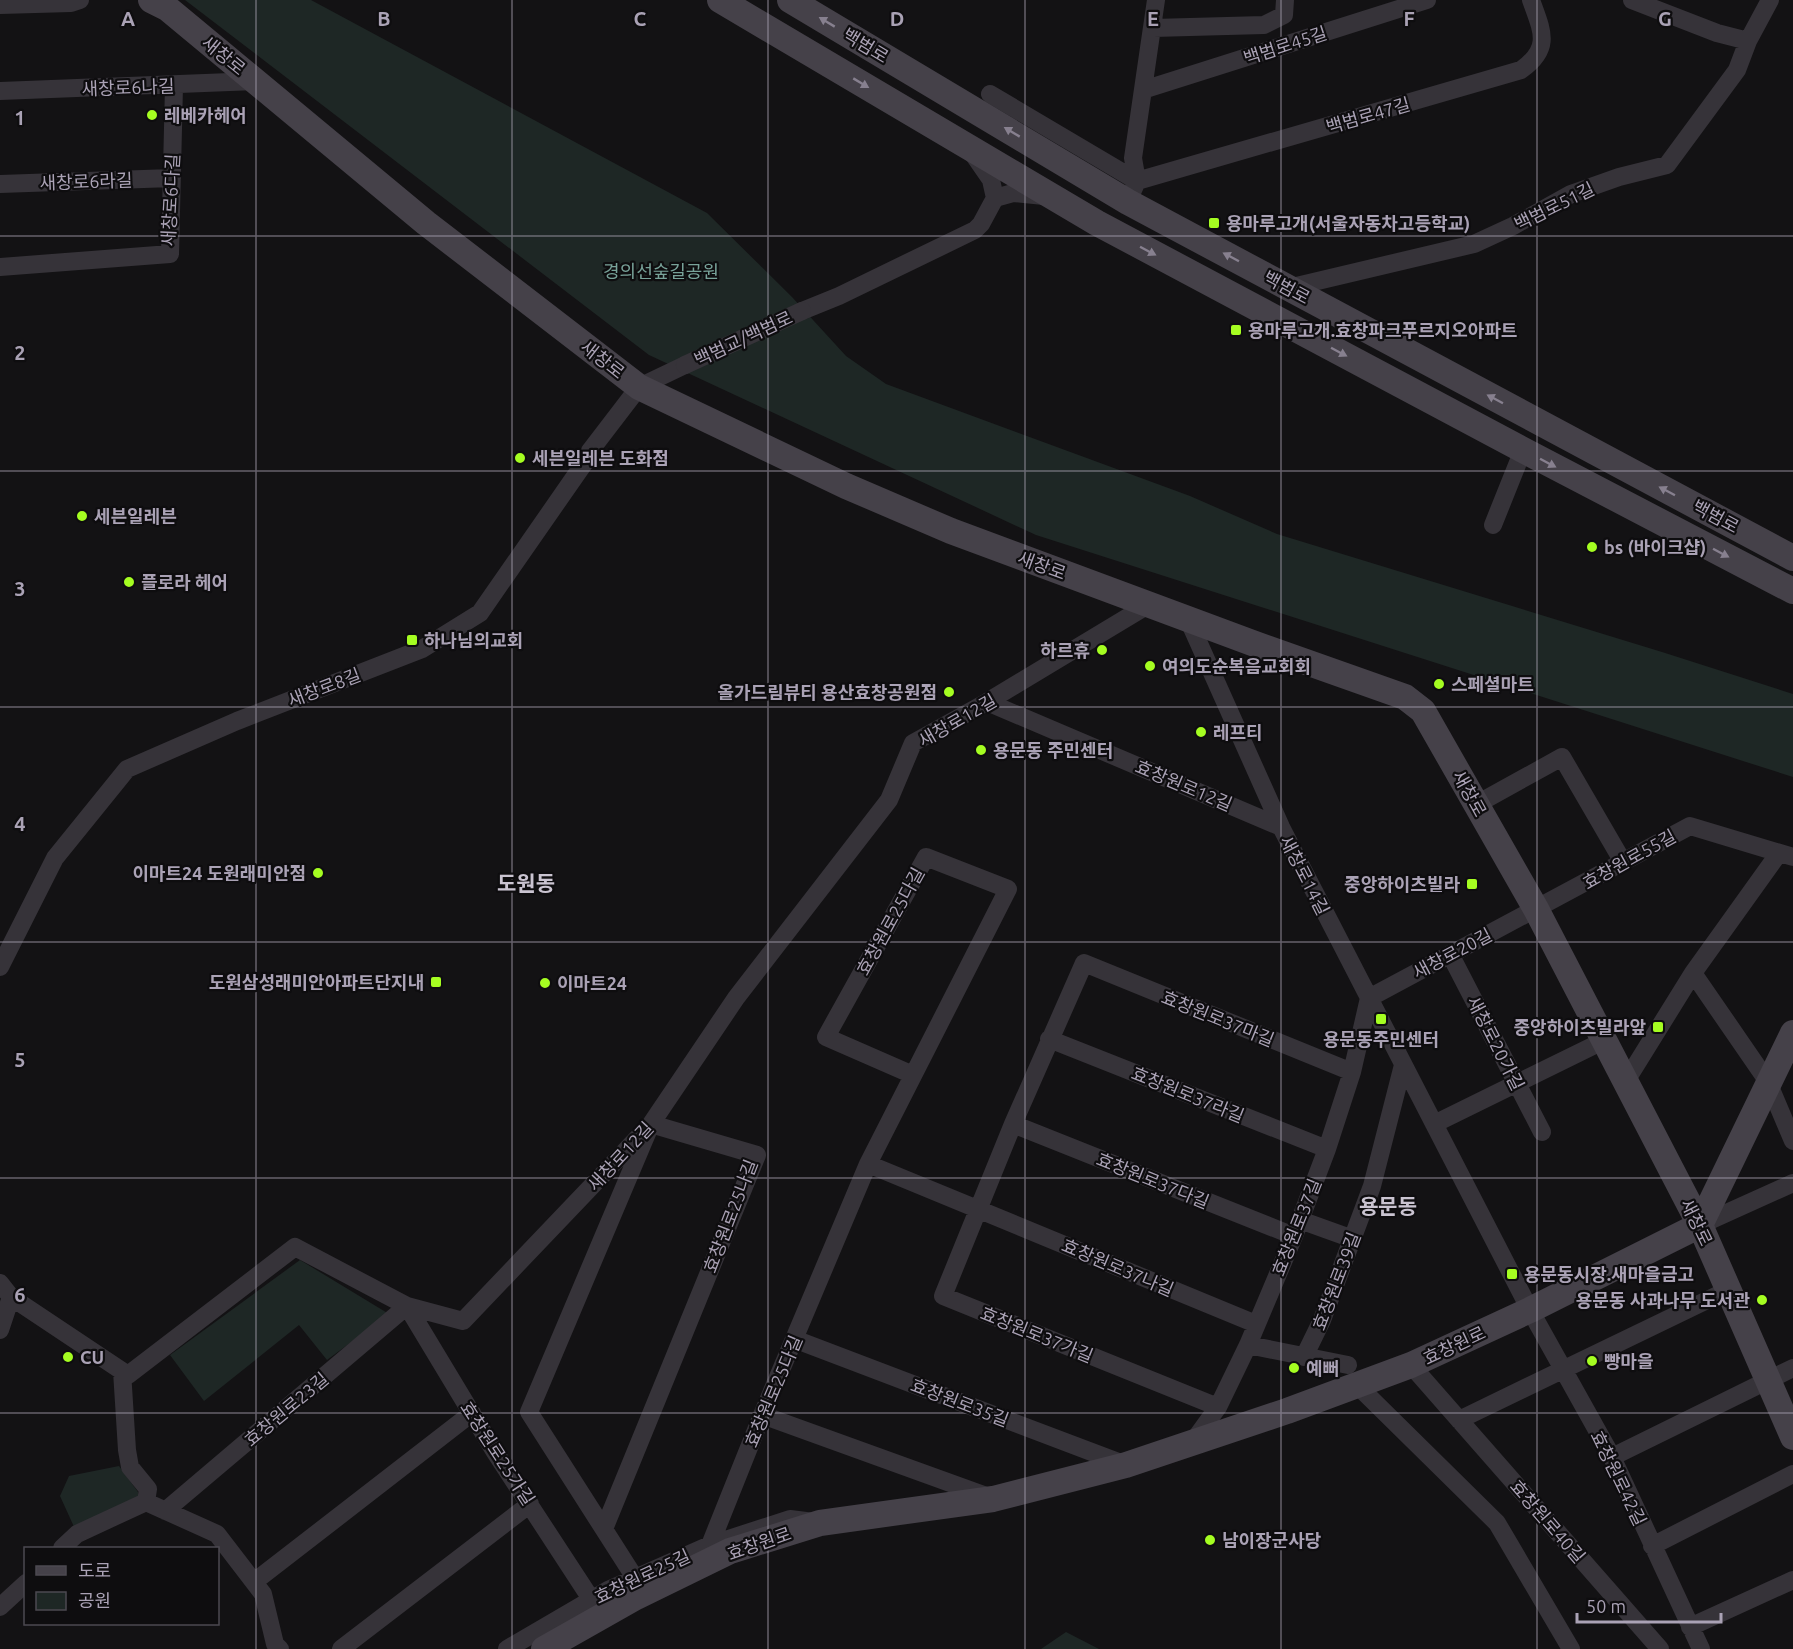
<svg xmlns="http://www.w3.org/2000/svg" width="1793" height="1649" font-family="Ubuntu,'Noto Sans KR',sans-serif">
<rect width="100%" height="100%" fill="#131214"/>
<path fill="#1e2725" d="M185,0H311L707,213L792,297L846,356L886,384L1190,496L1277,534L1662,652L1793,694V777L1036,535L649,355Z
M300,1260L389,1314L327,1360L299,1325L204,1401L170,1355Z
M119,1466L138,1492V1500L75,1529L60,1496L69,1476Z
M1066,1632L1099,1649H1041Z"/>
<g fill="none" stroke-linecap="round" stroke-linejoin="round">
<path stroke="#363339" stroke-width="18" d="M1632,0L1717,33L1748,41
M0,5L71,3L80,0
M1153,28L1264,25L1284,15L1285,0
M1143,90L1427,0
M0,91L256,81
M990,94L1137,181
M1137,181L1521,70C1552,48 1542,31 1531,0
M0,184L172,178
M1133,190L1137,181L1133,158L1156,0
M995,198L1013,193L1044,196
M0,267L170,254L174,86
M1288,288L1474,244L1513,226L1571,194L1619,177L1667,165L1737,70L1748,41L1770,0
M802,311L839,296L975,230L981,224L995,198L991,180L973,154
M1493,525L1523,450
M1188,619L1281,827L1530,1310L1612,1457L1701,1649
M987,702L1281,827
M1477,804L1562,757L1623,862
M1450,954L1542,1132
M0,967L55,858L127,769L237,721L422,649L480,613L585,462L590,451L639,387L685,365
M1693,973L1779,853
M1049,1039L1327,1149
M1626,1081L1693,973L1768,1082L1793,1141
M1013,1124L1294,1236
M1434,1124L1605,1040
M868,1164L1256,1324
M1300,1220L1353,1239
M1700,1225L1793,1183
M0,1283L11,1297L128,1375L295,1247L407,1306L463,1321L651,1124L736,998L889,800L913,743L987,702L1148,605
M0,1330L11,1297
M794,1339L1126,1465
M1248,1345L1348,1365
M1304,1357L1322,1320L1372,1186L1403,1065
M1411,1365L1660,1649
M122,1371L127,1450L130,1467L148,1489L146,1502
M1358,1386L1497,1523L1571,1649
M1218,1407L943,1296L1013,1124L1084,963L1352,1072
M762,1415L989,1497
M1459,1420L1728,1290
M1192,1443L1218,1407L1248,1345L1294,1236L1327,1149L1352,1072L1369,998L1690,826L1793,857
M1612,1457L1793,1368
M165,1511L407,1306L495,1452L591,1599
M604,1529L757,1155L651,1124L529,1412L635,1578
M710,1545L762,1415L868,1164L1008,889L926,857L826,1037L913,1075
M1652,1546L1793,1474
M62,1548L77,1534L146,1502L217,1534L263,1594L275,1644L280,1649
M254,1582L472,1413
M0,1607L26,1583
M1690,1627L1793,1580
M341,1649L530,1504
M507,1649L608,1590L710,1545L790,1519L814,1522"/>
<path stroke="#454149" stroke-width="26" d="M151,0L167,8L426,223L639,387L846,486L951,531L1255,644L1405,697L1423,711L1536,909L1700,1225L1793,1437
M720,0L1097,223L1523,450L1793,591
M790,0L1128,202L1793,558
M544,1649L636,1597L730,1551L820,1523L993,1499L1126,1465L1287,1411L1411,1365L1530,1310L1700,1225L1793,1033"/>
<path stroke="#363339" stroke-width="18" d="M685,365L802,311"/>
</g>
<defs><path id="oneway-solid" d="M-6-.8H1V-3.2L6.5 0L1 3.2V.8H-6Z" transform="scale(1.5)"/></defs>
<g fill="#87808f">
<use href="#oneway-solid" transform="translate(827 22) rotate(-149)"/>
<use href="#oneway-solid" transform="translate(861 83) rotate(31)"/>
<use href="#oneway-solid" transform="translate(1012 132) rotate(-149)"/>
<use href="#oneway-solid" transform="translate(1148 251) rotate(28)"/>
<use href="#oneway-solid" transform="translate(1231 257) rotate(-152)"/>
<use href="#oneway-solid" transform="translate(1339 352) rotate(28)"/>
<use href="#oneway-solid" transform="translate(1495 399) rotate(-152)"/>
<use href="#oneway-solid" transform="translate(1548 463) rotate(28)"/>
<use href="#oneway-solid" transform="translate(1667 491) rotate(-152)"/>
<use href="#oneway-solid" transform="translate(1721 553) rotate(28)"/>
</g>
<path fill="none" stroke="#aaa2b5" stroke-width="1.5" stroke-opacity="0.55" d="M256,0V1649M512,0V1649M768,0V1649M1025,0V1649M1281,0V1649M1537,0V1649M0,236H1793M0,471H1793M0,707H1793M0,942H1793M0,1178H1793M0,1413H1793"/>
<g fill="#a5fd21" stroke="#0e0d0f" stroke-width="2">
<circle cx="152" cy="115" r="6"/>
<rect x="1208" y="217" width="12" height="12" rx="3"/>
<rect x="1230" y="324" width="12" height="12" rx="3"/>
<circle cx="520" cy="458" r="6"/>
<circle cx="82" cy="516" r="6"/>
<circle cx="1592" cy="547" r="6"/>
<circle cx="129" cy="582" r="6"/>
<rect x="406" y="634" width="12" height="12" rx="3"/>
<circle cx="1102" cy="650" r="6"/>
<circle cx="1150" cy="666" r="6"/>
<circle cx="1439" cy="684" r="6"/>
<circle cx="949" cy="692" r="6"/>
<circle cx="1201" cy="732" r="6"/>
<circle cx="981" cy="750" r="6"/>
<circle cx="318" cy="873" r="6"/>
<rect x="1466" y="878" width="12" height="12" rx="3"/>
<rect x="430" y="976" width="12" height="12" rx="3"/>
<circle cx="545" cy="983" r="6"/>
<rect x="1375" y="1013" width="12" height="12" rx="3"/>
<rect x="1652" y="1021" width="12" height="12" rx="3"/>
<rect x="1506" y="1268" width="12" height="12" rx="3"/>
<circle cx="1762" cy="1300" r="6"/>
<circle cx="68" cy="1357" r="6"/>
<circle cx="1592" cy="1361" r="6"/>
<circle cx="1294" cy="1368" r="6"/>
<circle cx="1210" cy="1540" r="6"/>
</g>
<g text-anchor="middle" dominant-baseline="central" stroke-width="4.5" stroke-linejoin="round" paint-order="stroke">
<g font-size="18" fill="#aaa2b5" stroke="#0e0d0f">
<text transform="translate(866 45) rotate(31)">백범로</text>
<text transform="translate(1285 45) rotate(-18)">백범로45길</text>
<text transform="translate(224 55) rotate(39)">새창로</text>
<text transform="translate(128 87) rotate(-2)">새창로6나길</text>
<text transform="translate(1368 115) rotate(-16)">백범로47길</text>
<text transform="translate(86 181) rotate(-2)">새창로6라길</text>
<text transform="translate(170 200) rotate(-87)">새창로6다길</text>
<text transform="translate(1554 206) rotate(-26)">백범로51길</text>
<text transform="translate(1287 287) rotate(28)">백범로</text>
<text transform="translate(743 338) rotate(-25)">백범교/백범로</text>
<text transform="translate(603 359) rotate(38)">새창로</text>
<text transform="translate(1716 516) rotate(28)">백범로</text>
<text transform="translate(1042 565) rotate(20)">새창로</text>
<text transform="translate(324 687) rotate(-21)">새창로8길</text>
<text transform="translate(957 720) rotate(-30)">새창로12길</text>
<text transform="translate(1184 785) rotate(23)">효창원로12길</text>
<text transform="translate(1470 793) rotate(61)">새창로</text>
<text transform="translate(1629 859) rotate(-29)">효창원로55길</text>
<text transform="translate(1305 875) rotate(63)">새창로14길</text>
<text transform="translate(890 921) rotate(-61)">효창원로25다길</text>
<text transform="translate(1452 953) rotate(-28)">새창로20길</text>
<text transform="translate(1218 1018) rotate(22)">효창원로37마길</text>
<text transform="translate(1496 1043) rotate(63)">새창로20가길</text>
<text transform="translate(1188 1094) rotate(22)">효창원로37라길</text>
<text transform="translate(620 1156) rotate(-47)">새창로12길</text>
<text transform="translate(1153 1180) rotate(22)">효창원로37다길</text>
<text transform="translate(730 1216) rotate(-69)">효창원로25나길</text>
<text transform="translate(1697 1222) rotate(64)">새창로</text>
<text transform="translate(1296 1227) rotate(-68)">효창원로37길</text>
<text transform="translate(1118 1267) rotate(23)">효창원로37나길</text>
<text transform="translate(1336 1281) rotate(-69)">효창원로39길</text>
<text transform="translate(1037 1334) rotate(22)">효창원로37가길</text>
<text transform="translate(1454 1345) rotate(-25)">효창원로</text>
<text transform="translate(773 1391) rotate(-67)">효창원로25다길</text>
<text transform="translate(960 1402) rotate(21)">효창원로35길</text>
<text transform="translate(286 1409) rotate(-40)">효창원로23길</text>
<text transform="translate(498 1453) rotate(57)">효창원로25가길</text>
<text transform="translate(1619 1478) rotate(64)">효창원로42길</text>
<text transform="translate(1548 1521) rotate(49)">효창원로40길</text>
<text transform="translate(759 1543) rotate(-19)">효창원로</text>
<text transform="translate(642 1576) rotate(-25)">효창원로25길</text>
</g>
<g font-size="18" font-weight="bold" fill="#aaa2b5" stroke="#0e0d0f" text-anchor="start">
<text x="164" y="115">레베카헤어</text>
<text x="1226" y="223">용마루고개(서울자동차고등학교)</text>
<text x="1248" y="330">용마루고개.효창파크푸르지오아파트</text>
<text x="532" y="458">세븐일레븐 도화점</text>
<text x="94" y="516">세븐일레븐</text>
<text x="1604" y="547">bs (바이크샵)</text>
<text x="141" y="582">플로라 헤어</text>
<text x="424" y="640">하나님의교회</text>
<text x="1090" y="650" text-anchor="end">하르휴</text>
<text x="1162" y="666">여의도순복음교회회</text>
<text x="1451" y="684">스페셜마트</text>
<text x="937" y="692" text-anchor="end">올가드림뷰티 용산효창공원점</text>
<text x="1213" y="732">레프티</text>
<text x="993" y="750">용문동 주민센터</text>
<text x="306" y="873" text-anchor="end">이마트24 도원래미안점</text>
<text x="1460" y="884" text-anchor="end">중앙하이츠빌라</text>
<text x="424" y="982" text-anchor="end">도원삼성래미안아파트단지내</text>
<text x="557" y="983">이마트24</text>
<text x="1646" y="1027" text-anchor="end">중앙하이츠빌라앞</text>
<text x="1381" y="1039" text-anchor="middle">용문동주민센터</text>
<text x="1524" y="1274">용문동시장.새마을금고</text>
<text x="1750" y="1300" text-anchor="end">용문동 사과나무 도서관</text>
<text x="80" y="1357">CU</text>
<text x="1604" y="1361">빵마을</text>
<text x="1306" y="1368">예뻐</text>
<text x="1222" y="1540">남이장군사당</text>
</g>
<g font-size="18" fill="#78a299" stroke="#0e0d0f">
<text x="661" y="271">경의선숲길공원</text>
</g>
<g font-size="21" font-weight="bold" fill="#cac4d1" stroke="#0e0d0f">
<text x="526" y="883">도원동</text>
<text x="1388" y="1206">용문동</text>
</g>
</g>
<g font-size="20" text-anchor="middle" font-weight="bold" fill="#aaa2b5" stroke="#0e0d0f" stroke-width="4.5" stroke-linejoin="round" paint-order="stroke">
<text x="128" y="26">A</text>
<text x="384" y="26">B</text>
<text x="640" y="26">C</text>
<text x="897" y="26">D</text>
<text x="1153" y="26">E</text>
<text x="1409" y="26">F</text>
<text x="1665" y="26">G</text>
<text x="20" y="125">1</text>
<text x="20" y="360">2</text>
<text x="20" y="596">3</text>
<text x="20" y="831">4</text>
<text x="20" y="1067">5</text>
<text x="20" y="1302">6</text>
</g>
<rect x="24" y="1547" width="195" height="78" fill="#0e0d0f" stroke="#4c4951" stroke-width="1.5"/>
<rect x="36" y="1566" width="30" height="9" fill="#454149" stroke="#4c4951" stroke-width="1.5"/>
<text x="78" y="1577" font-size="18" fill="#aaa2b5">도로</text>
<rect x="36" y="1592" width="30" height="18" fill="#1e2725" stroke="#4c4951" stroke-width="1.5"/>
<text x="78" y="1607" font-size="18" fill="#aaa2b5">공원</text>
<path d="M1577 1613v9h144v-9" fill="none" stroke="#aaa2b5" stroke-width="3"/>
<text x="1586" y="1613" font-size="18" fill="#aaa2b5" stroke="#0e0d0f" stroke-width="4.5" paint-order="stroke">50 m</text>
</svg>
